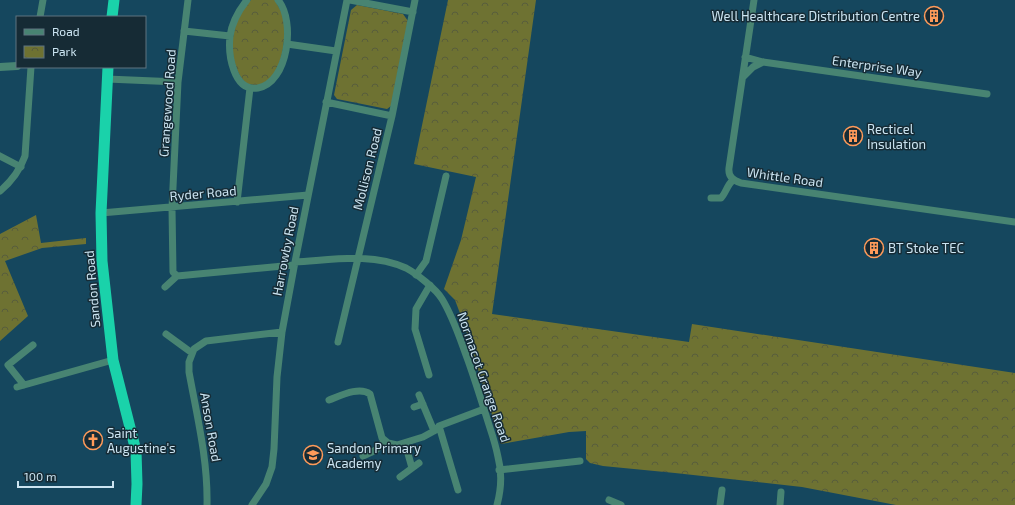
<svg xmlns="http://www.w3.org/2000/svg" width="1015" height="505" font-family="'Exo 2',sans-serif">
<defs>
<pattern id="park-crowns" width="20" height="18" patternUnits="userSpaceOnUse"><rect width="20" height="18" fill="#6e7232"/><path d="M2 6a3 3 0 1 1 6 0M12 15a3 3 0 1 1 6 0" fill="none" stroke="#585d3c"/></pattern>
</defs>
<rect width="100%" height="100%" fill="#15475e"/>
<path fill="url(#park-crowns)" d="M251,0H275C277,5 282,11 283,17C287,36 283,79 259,85C256,86 250,84 247,84C244,81 241,78 239,74C227,51 232,18 251,0Z
M448,0H536L492,314L689,342L692,324L1015,373V505H896L802,487L675,473L603,466L590,463L586,459V431L569,432L501,444L464,324L455,300L444,289L461,240L476,177L414,164Z
M357,5L403,14L408,21L391,106L387,109L337,99L334,95L351,10Z
M36,215L41,243L86,238V244L42,248L5,261L28,316L0,341V234Z"/>
<g fill="none" stroke-linecap="round" stroke-linejoin="round">
<path stroke="#488472" stroke-width="7" d="M188,0L178,82L172,208L173,272L177,276L294,265
M247,0C239,10 232,22 230,36C228,54 233,92 258,88C288,83 296,21 278,0
M350,0L413,12
M754,0L729,168C728,177 733,180 741,183L1015,222
M40,17L43,0
M184,31L230,36
M287,44L336,51
M745,57L763,62L987,94
M743,77L753,67L763,62
M107,79L178,82
M326,102L392,116
M0,156L21,167
M0,191C12,181 20,170 25,156L31,67
M711,198H721C726,193 727,185 733,180
M237,202L250,88
M101,213L308,195
M295,262C331,260 372,252 406,268C417,274 436,289 442,299C453,317 459,336 466,355C475,379 482,403 490,428C493,437 496,447 498,457C502,472 501,490 497,505
M416,275L426,261L446,176
M165,287L177,276
M166,334L192,353
M338,342L392,116L415,0
M429,375L415,329L416,309L430,285
M24,385L8,365L33,345
M17,387L113,360
M419,395L434,431
M329,400C340,396 359,386 370,394L382,438L388,443L397,445L423,437L434,431L439,426L484,409
M414,407L423,404
M439,426L458,490
M405,443L412,468
M363,456L376,450L385,441
M499,470L580,461
M400,477L419,463
M609,500L621,505
M207,505C208,460 197,416 189,372V362L194,349L206,341L282,332
M252,505L266,484L272,467L274,449L277,377L282,332L295,262L347,0
M720,505L722,490
M780,505L781,492"/>
<path stroke="#488472" stroke-width="8" d="M0,67L17,66"/>
<path stroke="#1ad2aa" stroke-width="11" d="M112,17L114,0
M108,67L101,213L102,261L113,360L136,451L137,484L136,505"/>
</g>
<defs>
<symbol id="building-ring" viewBox="-11 -11 22 22"><circle r="9.5" fill="#162b35" stroke="#ff9b5a" stroke-width="1.5"/><path d="M-4-6H4V6H1V3H-1V6H-4ZM-2.5-4.3h1.7v1.8h-1.7ZM.8-4.3h1.7v1.8H.8ZM-2.5-1h1.7V.8h-1.7ZM.8-1h1.7V.8H.8Z" fill="#ff9b5a"/></symbol>
<symbol id="church-ring" viewBox="-11 -11 22 22"><circle r="9.5" fill="#162b35" stroke="#ff9b5a" stroke-width="1.5"/><path d="M-1.2-6h2.4v3.5h3.3v2.4h-3.3V6h-2.4V-.1h-3.3v-2.4h3.3Z" fill="#ff9b5a"/></symbol>
<symbol id="school-ring" viewBox="-11 -11 22 22"><circle r="9.5" fill="#162b35" stroke="#ff9b5a" stroke-width="1.5"/><path d="M0-5L7-2L0 1L-7-2ZM-4 1L0 2.5L4 1V4Q0 6-4 4Z" fill="#ff9b5a"/></symbol>
</defs>
<g fill-rule="evenodd">
<use href="#building-ring" x="923" y="5" width="22" height="22"/>
<use href="#building-ring" x="842" y="125" width="22" height="22"/>
<use href="#building-ring" x="863" y="237" width="22" height="22"/>
<use href="#church-ring" x="82" y="429" width="22" height="22"/>
<use href="#school-ring" x="302" y="444" width="22" height="22"/>
</g>
<g text-anchor="middle" dominant-baseline="central" stroke-width="3" stroke-linejoin="round" paint-order="stroke">
<g font-size="13" fill="#cbe4f1" stroke="#162b35" text-anchor="start">
<text x="920" y="16" text-anchor="end">Well Healthcare Distribution Centre</text>
<text x="867" y="129">Recticel<tspan x="867" dy="15">Insulation</tspan></text>
<text x="888" y="248">BT Stoke TEC</text>
<text x="107" y="433">Saint<tspan x="107" dy="15">Augustine's</tspan></text>
<text x="327" y="448">Sandon Primary<tspan x="327" dy="15">Academy</tspan></text>
</g>
<g font-size="13" fill="#cbe4f1" stroke="#162b35">
<text transform="translate(877 66) rotate(8)">Enterprise Way</text>
<text transform="translate(167 103) rotate(-86)">Grangewood Road</text>
<text transform="translate(367 169) rotate(-76)">Mollison Road</text>
<text transform="translate(785 177) rotate(8)">Whittle Road</text>
<text transform="translate(203 193) rotate(-5)">Ryder Road</text>
<text transform="translate(285 251) rotate(-79)">Harrowby Road</text>
<text transform="translate(92 289) rotate(-95)">Sandon Road</text>
<text transform="translate(484 377) rotate(71)">Normacot Grange Road</text>
<text transform="translate(211 427) rotate(80)">Anson Road</text>
</g>
</g>
<rect x="16" y="16" width="130" height="52" fill="#162b35" stroke="#5e7580"/>
<rect x="24" y="29" width="20" height="6" fill="#488472" stroke="#5e7580"/>
<text x="52" y="36" font-size="12" fill="#cbe4f1">Road</text>
<rect x="24" y="46" width="20" height="12" fill="url(#park-crowns)" stroke="#5e7580"/>
<text x="52" y="56" font-size="12" fill="#cbe4f1">Park</text>
<path d="M18 481v6h95v-6" fill="none" stroke="#cbe4f1" stroke-width="2"/>
<text x="24" y="481" font-size="12" fill="#cbe4f1" stroke="#162b35" stroke-width="3" paint-order="stroke">100 m</text>
</svg>
